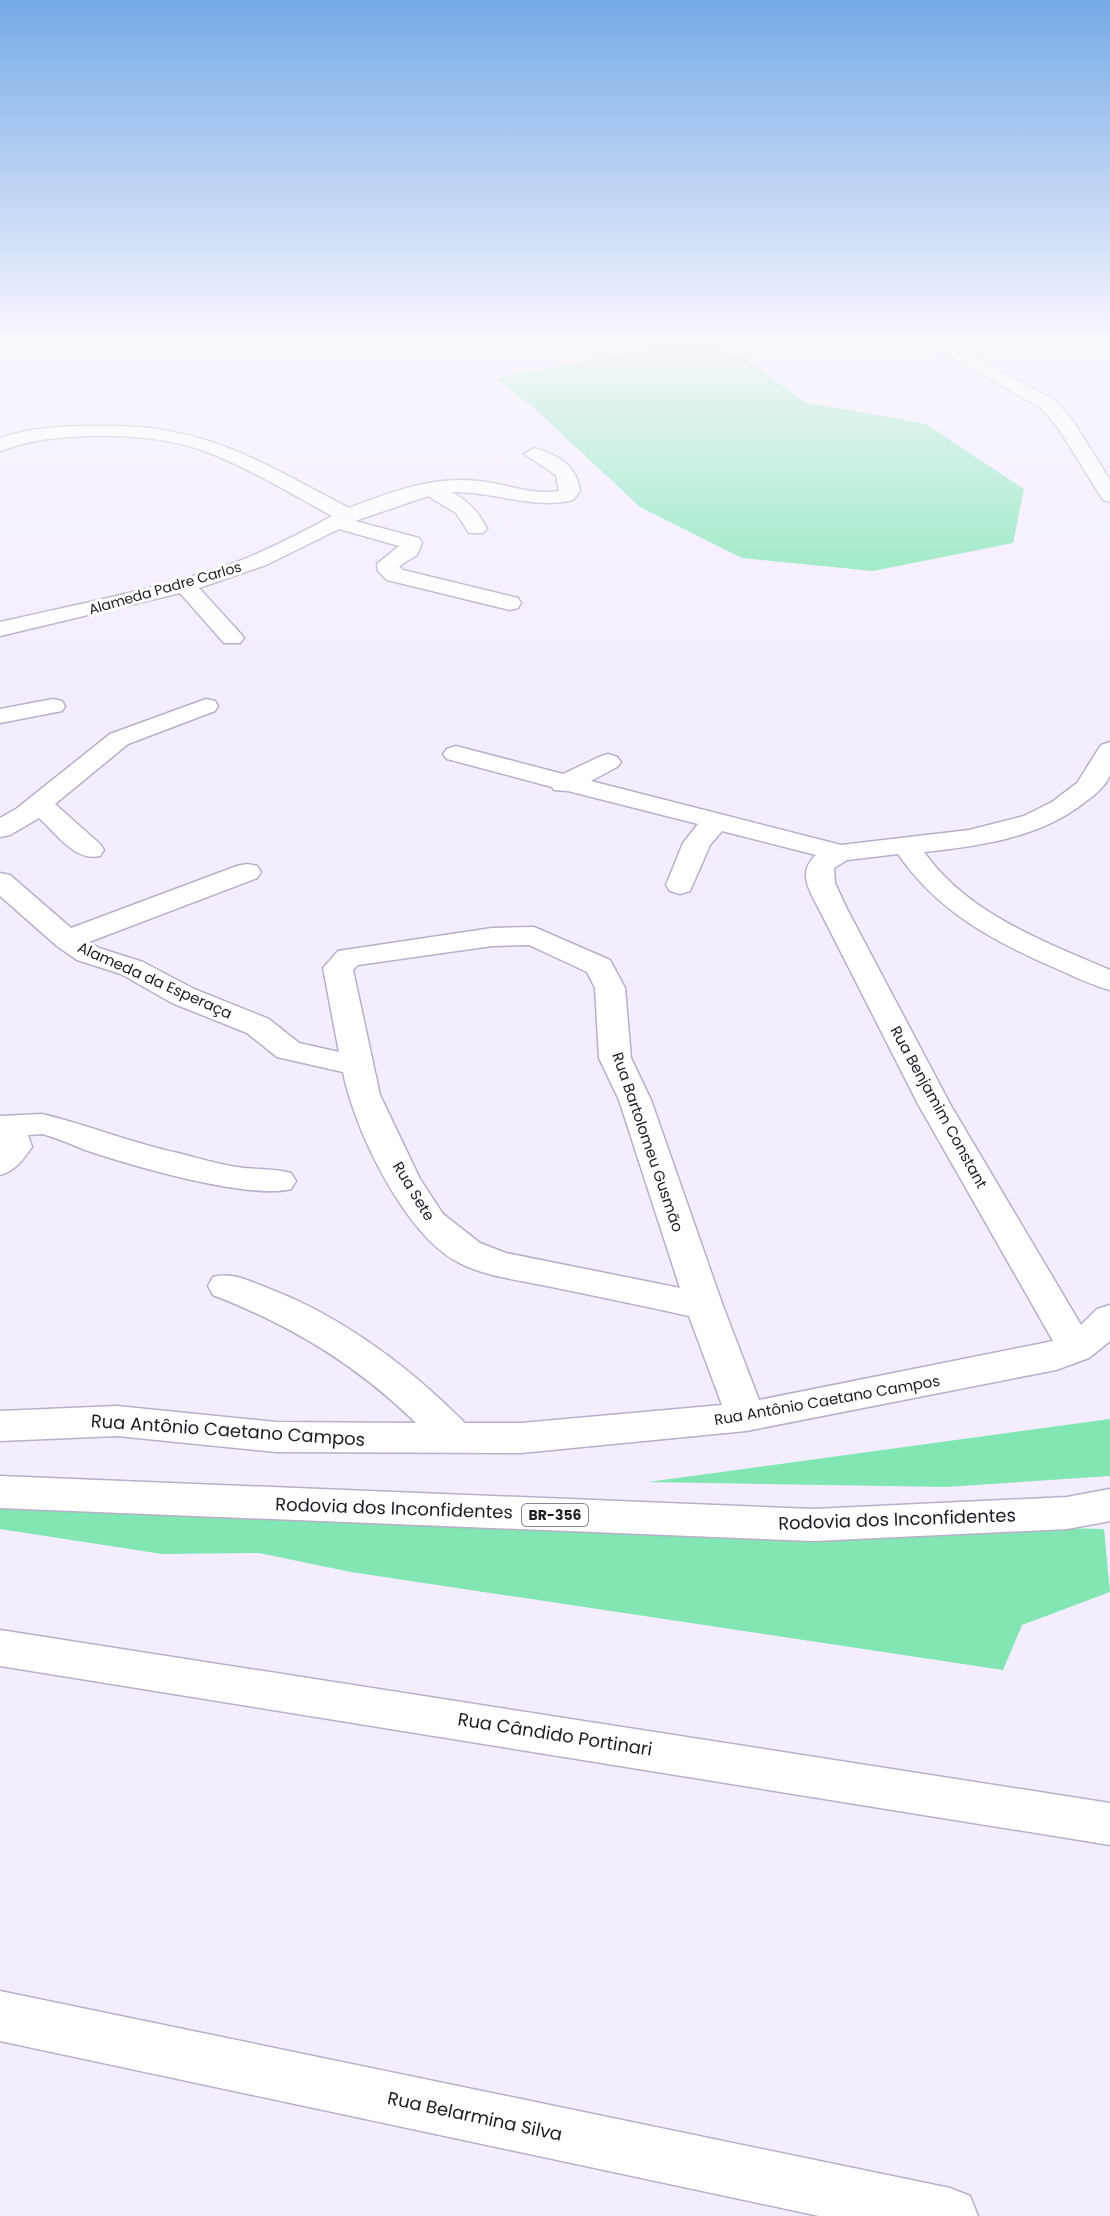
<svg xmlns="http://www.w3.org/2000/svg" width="1110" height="2216" font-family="Poppins,sans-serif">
<rect width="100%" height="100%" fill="#f4edfe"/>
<path fill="#81e6b4" d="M682,343H698L747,359L805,402L926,424L1024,489L1013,543L873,571L742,558L640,507L534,408L496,378Z
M1110,1419V1476L946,1487L648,1482Z
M0,1504L1104,1529L1110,1592L1022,1625L1003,1670L351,1572L259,1553L162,1554L0,1529Z"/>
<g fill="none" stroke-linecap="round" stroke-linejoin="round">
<defs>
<path id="minor" d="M926,343H948L1055,400L1073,421L1110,480V502L1103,500L1058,428L1041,408Z
M115,426C210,427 268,466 349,508C391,492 432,476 478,481C504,483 532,496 559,491L556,475L524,454L534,448C557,454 577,466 580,491L573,500C533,510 493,491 452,492C468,501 479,512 487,529L483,533H469L456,513L428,496L355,521L419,538L422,543L417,555L399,566L403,570L518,598L521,603L518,608L510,610L387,580L378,571L377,564L399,546L339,529L266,565L199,588L240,633L244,638L240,643H224L180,593L0,636V622C79,604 160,589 237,562C270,549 301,533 332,516C291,494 251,469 207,452C159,433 81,432 31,442C20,444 10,448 0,451V438C37,425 76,426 115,426Z
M53,699L62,701L65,706L62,711L0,723V709Z
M206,699L215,701L218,706L215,711L128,744L55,804L100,844L104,850L100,856C75,862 56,833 39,818L10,835L0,837V818L16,809L110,734Z
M1110,742C1110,752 1110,766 1110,775C1106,786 1094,796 1085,802C1040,838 979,846 924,852C968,914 1043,941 1110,970V990C1091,985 1073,976 1055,968C993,941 937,911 898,854L847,860L834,868L835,883L847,909L950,1104L1081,1325L1097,1309L1110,1305V1341L1089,1358L1056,1370L746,1431L521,1453L276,1452L117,1436L0,1441V1411L117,1406L276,1422L416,1423C356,1364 290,1325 213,1295L208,1286L213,1277C232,1272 247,1280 265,1287C342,1316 407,1365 465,1423H521L722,1405L689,1316C640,1305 591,1295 542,1285C513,1279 479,1275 454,1260C403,1230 354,1129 343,1072L277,1057L247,1033L172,1003L121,974L77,960L57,946L0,896V873L10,875L71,928L237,866L247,864L257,866L261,872L257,878L89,942L99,948L143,962L194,989L269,1019L299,1043L339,1052L323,968L338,951L492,928L534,927L610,960L625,988L631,1058L651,1100L723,1306L759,1400L1053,1341L918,1104L819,909C809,890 797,872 816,855L722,831L710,845L690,891L680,894L670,891L666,885L683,843L698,824L568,791L554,790L552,787L447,759L443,754L447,749L456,746L563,774L599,757L608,754L617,757L621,762L617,767L591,781L841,845L969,830L1024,816L1052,802L1077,783L1101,745ZM529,945L587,972L595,988L599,1058L619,1100L680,1288L506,1253L480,1243L443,1214L420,1179L380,1095L353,970L358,965L492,946Z
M42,1114C88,1125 132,1143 178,1153C198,1158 217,1164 237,1167C255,1170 273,1168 291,1173L296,1181L291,1189C248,1200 130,1165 85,1150C71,1144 57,1138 42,1134L28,1135L32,1147C23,1160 15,1171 0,1175V1116Z
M0,1630L1110,1803V1845L0,1666Z
M0,1991L950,2188L970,2196L978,2216H819L0,2041Z"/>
<path id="major" d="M0,1476L814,1509L1067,1497L1110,1489V1521L1067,1529L814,1541L0,1508Z"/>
</defs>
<use href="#minor" stroke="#b9afc8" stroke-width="3"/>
<use href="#major" stroke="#b9afc8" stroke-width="3"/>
<use href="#minor" fill="#fff" fill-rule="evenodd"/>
<use href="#major" fill="#fff" fill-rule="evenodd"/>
</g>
<linearGradient id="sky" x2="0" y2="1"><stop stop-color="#75aae6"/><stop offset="0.52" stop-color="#faf7ff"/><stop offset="1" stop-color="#faf7ff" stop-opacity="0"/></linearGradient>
<rect width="1110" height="654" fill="url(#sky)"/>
<g text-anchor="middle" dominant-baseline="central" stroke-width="6" stroke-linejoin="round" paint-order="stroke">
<g font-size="14" fill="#201c25" stroke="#fefefe">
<text transform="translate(165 588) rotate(-16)">Alameda Padre Carlos</text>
</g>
<rect fill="#fefefe" stroke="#636066" stroke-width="1.5" x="522" y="1504" width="66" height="22" rx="4.5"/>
<g font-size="14" font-weight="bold" fill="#201c25">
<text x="555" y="1515">BR-356</text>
</g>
<g font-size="15" fill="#201c25" stroke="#fefefe">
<text transform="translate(155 980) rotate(24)">Alameda da Esperaça</text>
<text transform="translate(939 1107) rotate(61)">Rua Benjamim Constant</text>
<text transform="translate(648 1142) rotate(71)">Rua Bartolomeu Gusmão</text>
<text transform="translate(414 1191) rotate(59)">Rua Sete</text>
<text transform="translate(827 1400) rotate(-10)">Rua Antônio Caetano Campos</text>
</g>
<g font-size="18" fill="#201c25" stroke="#fefefe">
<text transform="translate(228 1430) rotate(4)">Rua Antônio Caetano Campos</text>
<text transform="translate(394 1508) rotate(2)">Rodovia dos Inconfidentes</text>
<text transform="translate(897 1519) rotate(-2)">Rodovia dos Inconfidentes</text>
<text transform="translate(555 1734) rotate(9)">Rua Cândido Portinari</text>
<text transform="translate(475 2116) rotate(12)">Rua Belarmina Silva</text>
</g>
</g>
</svg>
